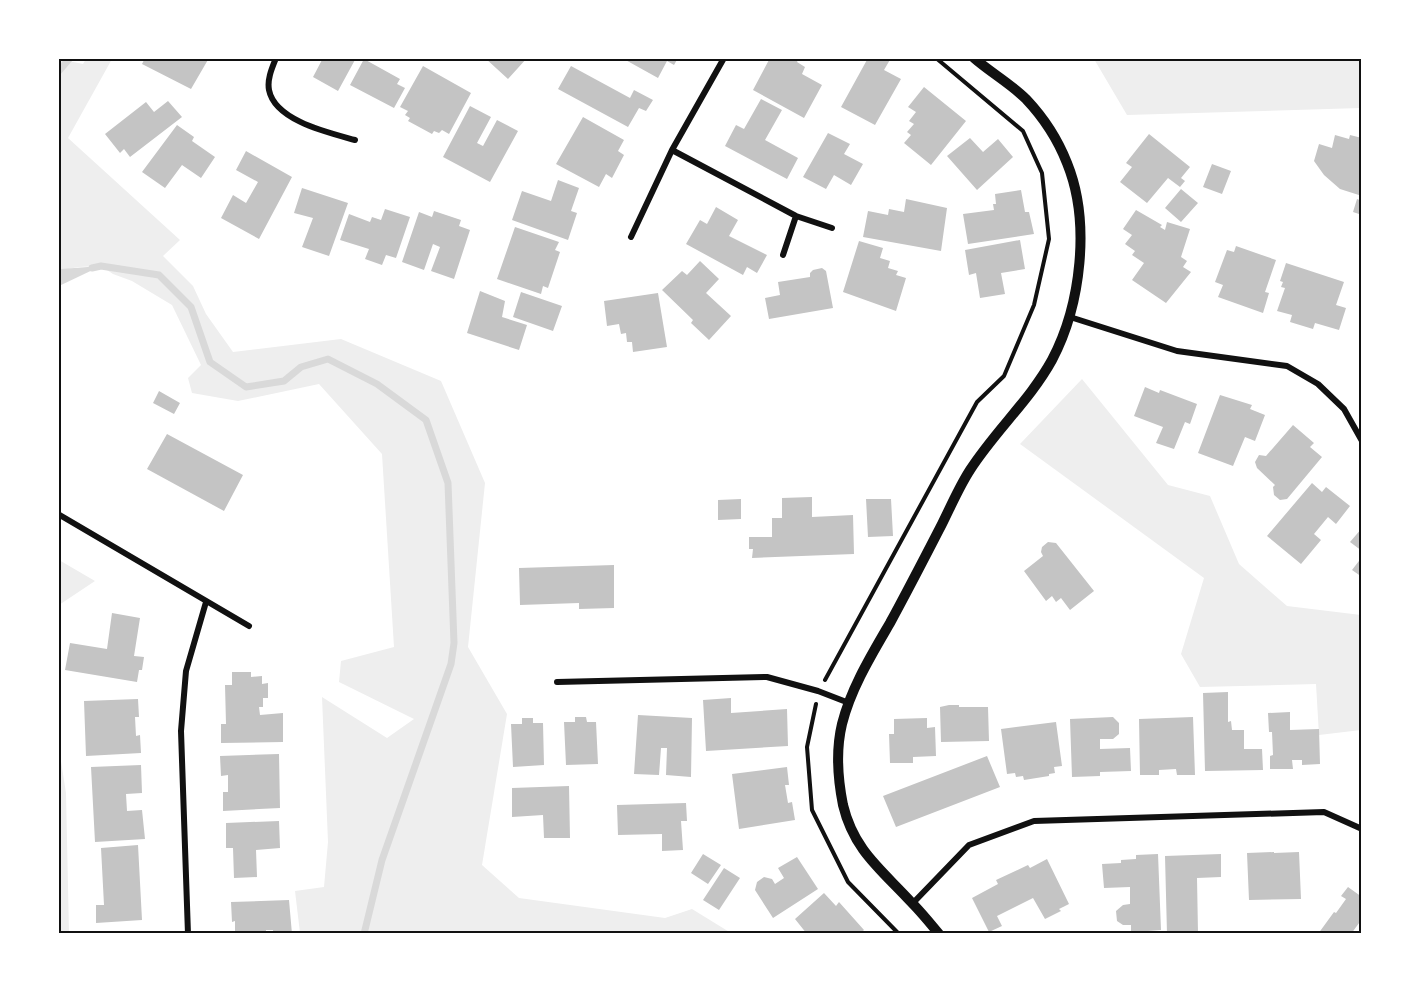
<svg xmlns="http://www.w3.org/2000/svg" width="1420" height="992" font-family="Raleway,sans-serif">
<rect width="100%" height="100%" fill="#fff"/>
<path fill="#eee" d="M59,59L83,64L86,59H112L68,138L180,240L163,256L193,286L206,314L233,352L341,339L441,381L485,483L468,647L507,714L482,865L519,898L665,918L692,909L731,933H300L295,891L324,887L328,842L322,697L387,738L414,719L339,682L341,661L394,647L382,454L319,384L238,401L192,393L188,378L201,365L172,305L132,281L113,274L101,266L78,267L59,271Z
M1094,59H1361V108L1127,115Z
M1082,379L1168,485L1210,496L1239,564L1287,606L1361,615V730L1319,735L1316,684L1200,687L1181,654L1204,578L1020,444Z
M59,560L95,581L59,605Z
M58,742L66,793L69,933H59Z"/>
<path fill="#d9d9d9" d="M101,266L59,286V271L61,269Z"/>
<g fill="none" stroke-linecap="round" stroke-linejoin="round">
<path stroke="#d9d9d9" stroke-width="7" d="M58,72L70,58
M92,268L101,266L159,275L191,307L210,362L246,387L284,381L301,367L328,359L377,384L426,420L448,483L454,643L451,664L382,860L364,934"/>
</g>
<path fill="#c4c4c4" d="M145,58H209L191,89L142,64Z
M323,58H356L338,91L313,77Z
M485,58H527L508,79Z
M622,58H678L674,65L667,61L658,78Z
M770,58H799L797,62L805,67L802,74L822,85L804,118L753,90Z
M868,58H891L884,70L901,79L875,125L841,107Z
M364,59L400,79L397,84L405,88L394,108L350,85Z
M423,66L471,93L449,134L442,130L439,133L434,131L432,134L408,121L410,118L405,115L408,111L400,107Z
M571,66L630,98L634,90L653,100L646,111L639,108L628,127L558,89Z
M924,87L966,121L931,165L904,143L911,135L907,132L914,124L909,121L916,112L908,107Z
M761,99L782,110L765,140L798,158L787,179L725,146L736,125L744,129Z
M168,101L182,117L130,157L124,149L120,153L105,134L146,102L154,112Z
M470,106L491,117L477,143L483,146L497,120L518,131L490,182L443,157Z
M583,117L624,140L618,151L624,155L612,178L606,174L599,187L556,164Z
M177,125L194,137L192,141L215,157L201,178L182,165L165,188L142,172Z
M828,133L850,144L844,154L863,164L851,185L834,175L826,189L803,177Z
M1149,134L1190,167L1181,178L1185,181L1180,187L1168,178L1147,203L1120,182L1132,167L1126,163Z
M1335,135L1349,139L1350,135L1362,138V196L1340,189L1324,175L1314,161L1319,144L1332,148Z
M970,138L983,152L998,139L1013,157L977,190L947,156Z
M246,151L292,177L259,239L221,218L233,195L246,203L258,182L236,170Z
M1212,164L1231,171L1222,194L1203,187Z
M558,180L579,188L571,211L577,213L568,240L512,220L522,191L551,201Z
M302,188L348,203L329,256L302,247L313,218L294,213Z
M1181,189L1198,203L1181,222L1165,208Z
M1021,190L1025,212H1029L1034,234L968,244L963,214L994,210L993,204H996L995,194Z
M906,199L947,208L941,251L863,237L868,211L888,215L889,209L904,212Z
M1357,199L1362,201V215L1353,212Z
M716,207L738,220L729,236L767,255L757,273L747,267L743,275L686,244L700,220L707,224Z
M385,209L410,217L396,258L386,255L382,265L365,259L369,249L340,240L349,214L370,222L372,217L381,220Z
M1136,210L1162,225L1160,227L1165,230L1167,222L1190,229L1181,257L1187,261L1183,267L1191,272L1166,303L1132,280L1144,263L1132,255L1135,251L1125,244L1132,235L1123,229Z
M434,211L461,220L459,226L470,230L454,279L431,271L440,247L433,244L424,270L402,262L419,212L432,217Z
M515,227L559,242L555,250L560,252L548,288L543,286L541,294L497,279Z
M1020,240L1025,269L1001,273L1005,294L980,298L976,273L969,275L965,250Z
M859,241L883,248L880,258L890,261L888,268L898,271L896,275L906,278L896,311L843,292Z
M1236,246L1276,260L1265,292L1269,293L1263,313L1218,297L1223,285L1215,282L1227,250L1234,252Z
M700,261L719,279L706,293L731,316L709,340L691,323L693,320L662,290L682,271L687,275Z
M1286,263L1344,282L1336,305L1346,308L1339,330L1315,323L1313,329L1290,322L1292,315L1277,311L1285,288L1281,287L1283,282L1280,281Z
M822,268L826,271L833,308L769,319L765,298L780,295L778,282L810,277V273L813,270Z
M480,291L505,301L502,317L527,325L519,350L467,333Z
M521,292L562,306L553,331L513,317Z
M658,293L667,347L633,352L632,342H627L626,333L621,334L619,324L607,326L604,301Z
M1145,387L1159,393L1160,390L1197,404L1190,424L1185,422L1174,449L1156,443L1163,427L1134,416Z
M159,391L180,403L174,414L153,403Z
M1220,395L1252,405L1250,409L1265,415L1255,441L1245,437L1233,466L1198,453Z
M1293,425L1314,443L1310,447L1322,457L1287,499L1280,500L1274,495L1273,487L1275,485L1257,468L1255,462L1259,455L1266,456Z
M167,434L243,475L224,511L147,469Z
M1312,483L1322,492L1326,487L1350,506L1336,524L1328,517L1314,534L1321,540L1301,564L1267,536Z
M812,497V517L853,515L854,554L752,558L753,549H749V537H772V518H782V498Z
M741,499V519L718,520V500Z
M866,499H891L893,536L868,537Z
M1362,528V551L1350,542Z
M1048,542L1056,543L1094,591L1070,610L1061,598L1056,602L1052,596L1046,601L1024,571L1043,556L1041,552L1042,547Z
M1362,557V577L1352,570Z
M614,565V608L579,609V603L520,605L519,568Z
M112,613L140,618L134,656L144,657L142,670H139L137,682L65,670L70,643L107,649Z
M232,672H251V677L262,676V684L268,683V698H263V707H259L260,715L283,713V742L221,743V724H226L225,685H232Z
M1228,692V722L1231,721L1232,730H1244V749H1262L1263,770L1205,771L1203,693Z
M731,698V713L787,709L788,746L706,751L703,700Z
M138,699L139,717H135L136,736L140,735L141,753L86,756L84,701Z
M949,705H959V707H988L989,741L941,742L940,707Z
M1290,712V730L1319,729L1320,764L1302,765V760H1292L1293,769H1270V756L1273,755L1272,732H1269L1268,713Z
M638,715L692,718L691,777L666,775L667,748H661L659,775L634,774Z
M575,717H586L587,722H596L598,764L566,765L564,722H575Z
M1113,717L1119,723V734L1113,739H1100V749L1130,748L1131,771L1100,772V776L1072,777L1070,719Z
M1193,717L1195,775H1177L1176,769L1159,770V775H1140L1139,719Z
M522,718H533V723H543L544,765L513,767L511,724H522Z
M927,718V728L935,727L936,756L913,757V763H890L889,734H894V719Z
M1056,722L1062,766L1054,767L1055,773L1049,774V776L1024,780L1023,776L1016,777L1015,773L1007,774L1001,729Z
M279,754L280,808L223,811V792H228V775L221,776L220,756Z
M987,756L1000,787L896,827L883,796Z
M141,765L142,793L126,794L127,811L142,810L145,839L95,842L91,767Z
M787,767L789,785H785L788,803L792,802L795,820L739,829L732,774Z
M569,786L570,838H544L543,815L512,817V788Z
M686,803L687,821H681L683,850L662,851V834L618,835L617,805Z
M279,821L280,848L256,850L257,877L234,878L233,848H226V823Z
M138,845L142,920L96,923V905H104L101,848Z
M1274,852V853L1299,852L1301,899L1249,900L1247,853Z
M703,854L721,865L708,884L691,873Z
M1158,854L1161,930L1148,931V934H1131V925H1123L1117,921L1116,911L1123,905L1130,904V887L1104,888L1102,864L1121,863V860L1136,859V855Z
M1221,854V877L1197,878L1198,933L1167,934L1165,856Z
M797,857L818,889L773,918L755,890L757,882L764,877L772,879L775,884L784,878L778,868Z
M1047,859L1069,904L1059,909L1061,911L1045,919L1033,898L997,916L1002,926L989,932L972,898L998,884L996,880L1028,865L1030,868Z
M724,868L740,878L719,910L703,900Z
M1348,887L1362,897V919L1351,934H1318L1334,912L1336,913L1346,899L1341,896Z
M824,893L836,906L839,902L864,930L860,934H807L795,919Z
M289,900L292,934H273V930H266V934H235V921L232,922L231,902Z"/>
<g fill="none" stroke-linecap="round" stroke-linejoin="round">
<path stroke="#111" stroke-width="4" d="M825,680L977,402L1004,376L1034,305L1049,239L1042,173L1023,131L936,58
M816,704L807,747L812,810L848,882L899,934"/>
<path stroke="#111" stroke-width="6" d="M276,58C272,68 267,79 269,90C275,121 330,133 355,140
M672,150L796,216L832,228
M631,237L672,150L724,58
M783,255L796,216
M1070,317L1177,351L1287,366L1318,384L1344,409L1362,441
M58,514L249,626
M557,682L767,677L818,691L849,703
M913,903L969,845L1034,821L1324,812L1362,829
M188,934L181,731L186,671L206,602"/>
<path stroke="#111" stroke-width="10" d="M939,934C930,923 921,912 912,903C882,870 854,851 843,805C838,780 836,749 842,724C851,688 872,654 890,623C908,590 925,557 942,524C951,506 959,487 970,470C995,431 1030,400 1052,360C1081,305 1091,222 1067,163C1058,140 1043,117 1026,99C1011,84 990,72 974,58"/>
</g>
<rect width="1420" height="992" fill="none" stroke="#ffffff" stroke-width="120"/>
<rect x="60" y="60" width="1300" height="872" fill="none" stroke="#111" stroke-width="2"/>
</svg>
